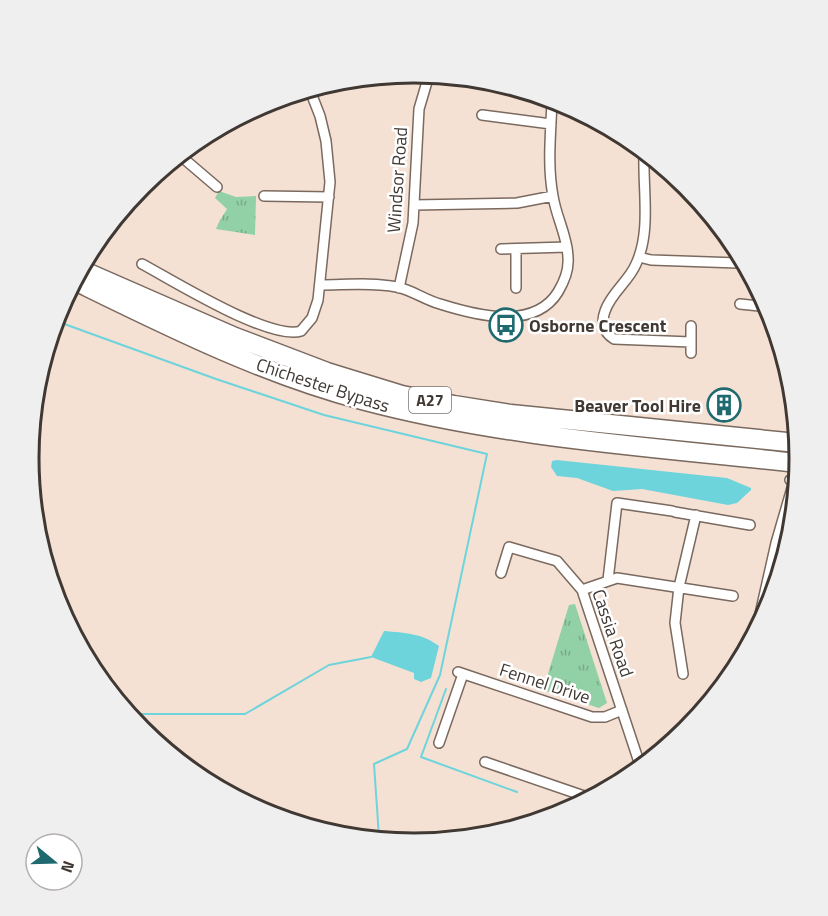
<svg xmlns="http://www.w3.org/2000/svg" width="828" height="916" font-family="'Titillium Web',sans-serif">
<defs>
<pattern id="park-tufts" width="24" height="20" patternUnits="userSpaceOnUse" patternTransform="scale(1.5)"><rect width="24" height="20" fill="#92d0a5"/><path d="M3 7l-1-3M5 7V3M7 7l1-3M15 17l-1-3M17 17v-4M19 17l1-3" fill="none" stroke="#79aa87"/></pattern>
</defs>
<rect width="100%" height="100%" fill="#f5e1d4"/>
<path fill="url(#park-tufts)" d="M219,191L236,197L256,196L255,235L216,229L219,222L227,209L215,198Z
M575,604L607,703L599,708L543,690L569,605Z"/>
<path fill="#6ed4db" d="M557,460L727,478L751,488V490L737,503L728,505L642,489L613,491L577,478L557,476L551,467L552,461Z
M384,631C405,633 422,633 439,646L431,678L421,682L414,679V673L371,657Z"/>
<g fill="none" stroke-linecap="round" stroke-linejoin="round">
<path stroke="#6ed4db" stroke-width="2" d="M56,321L216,379L324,415L487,454L440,675L407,749L374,764L379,837
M446,689L421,757L517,792
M130,714H245L329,665L371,657"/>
<defs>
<path id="street" d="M482,115L551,124
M644,157C643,191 651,232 636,264C629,281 611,293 605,311C601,322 603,332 614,339L691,342
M183,158L217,187
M138,191L148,181
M264,196L329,197
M414,205L517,203L553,196
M501,249L567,247
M516,249V288
M639,257L651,260L738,263
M142,264C174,281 270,341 301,331L312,318L318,300L330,182L326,141L320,116L311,93
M320,285C345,285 372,282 397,287C412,290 425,300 440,304C475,315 534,331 558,292C564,282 569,270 568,258C568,237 556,217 553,196C547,164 551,132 552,100
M399,288L413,223L419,109L429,75
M740,304L768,307
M691,353V326
M675,512L750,525
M501,573L509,547L557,561L582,590L639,762
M608,580L617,503L672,511
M582,590L617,578L733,596
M758,623L776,543L794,481L790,480
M458,672L592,717H605L622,710
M683,674L675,623L679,587L696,515
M439,743L463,674
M485,762L587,797"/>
<path id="highway" d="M84,271L235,337L327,372L402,395L454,405L511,414L797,443
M77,282C169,327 263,374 362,400C504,438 653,447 798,463"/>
</defs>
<use href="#street" stroke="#7a695e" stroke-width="12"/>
<use href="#highway" stroke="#7a695e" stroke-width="21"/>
<use href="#street" stroke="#fff" stroke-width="9"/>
<use href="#highway" stroke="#fff" stroke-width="18"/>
</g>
<defs>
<symbol id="bus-ring" viewBox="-11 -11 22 22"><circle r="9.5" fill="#fff" stroke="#1e6a6f" stroke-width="1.5"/><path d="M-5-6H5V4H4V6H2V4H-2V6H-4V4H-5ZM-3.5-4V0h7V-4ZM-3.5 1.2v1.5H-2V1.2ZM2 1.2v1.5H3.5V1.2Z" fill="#1e6a6f"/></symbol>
<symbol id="building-ring" viewBox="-11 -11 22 22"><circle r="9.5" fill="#fff" stroke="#1e6a6f" stroke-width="1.5"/><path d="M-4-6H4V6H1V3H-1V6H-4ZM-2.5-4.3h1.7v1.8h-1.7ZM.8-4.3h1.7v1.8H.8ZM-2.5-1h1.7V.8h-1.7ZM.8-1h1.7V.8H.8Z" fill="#1e6a6f"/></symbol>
</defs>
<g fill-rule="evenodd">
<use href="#bus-ring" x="487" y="306" width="38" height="38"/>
<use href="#building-ring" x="705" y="386" width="38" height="38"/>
</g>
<g text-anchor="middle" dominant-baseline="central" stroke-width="5" stroke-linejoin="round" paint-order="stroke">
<rect fill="#fff" stroke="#797470" stroke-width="1.5" x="409" y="387" width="42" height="26" rx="4.5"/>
<g font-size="16" font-weight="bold" fill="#403833">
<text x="430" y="400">A27</text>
</g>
<g font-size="18" fill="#403833" stroke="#fff">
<text transform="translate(397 180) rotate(-86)">Windsor Road</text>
<text transform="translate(323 385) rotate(18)">Chichester Bypass</text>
<text transform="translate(613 633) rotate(71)">Cassia Road</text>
<text transform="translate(545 683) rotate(18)">Fennel Drive</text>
</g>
<g font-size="18" font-weight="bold" fill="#403833" stroke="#fff" text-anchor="start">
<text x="529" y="325">Osborne Crescent</text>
<text x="701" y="405" text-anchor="end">Beaver Tool Hire</text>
</g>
</g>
<path d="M0 0H828V916H0ZM39 458a375 375 0 1 1 750 0a375 375 0 1 1-750 0Z" fill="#f0efef" fill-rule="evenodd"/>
<path fill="none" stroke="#403833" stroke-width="3" d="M39 458a375 375 0 1 1 750 0a375 375 0 1 1-750 0Z"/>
<g transform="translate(54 862) rotate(109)"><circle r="28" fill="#ffffff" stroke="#b3afad" stroke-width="1.5"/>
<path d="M0-4.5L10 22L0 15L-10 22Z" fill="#1e6a6f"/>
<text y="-9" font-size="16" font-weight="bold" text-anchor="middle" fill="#403833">N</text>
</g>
</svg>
